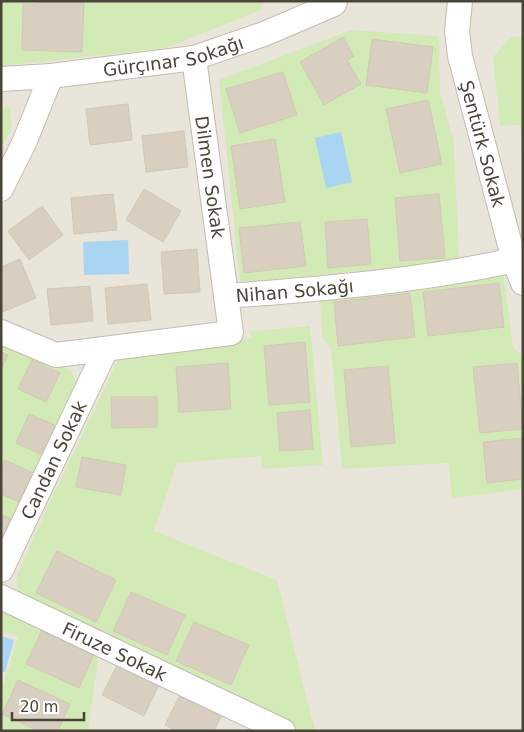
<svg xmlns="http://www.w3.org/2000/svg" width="524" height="732" font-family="'DejaVu Sans',sans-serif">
<rect width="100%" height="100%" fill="#f6f3ec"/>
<path fill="#eae5da" d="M1,1H523V731H1Z"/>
<path fill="#d2eab5" d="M1,1H262L261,10L165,48L1,66Z
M351,30L439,36L440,92L454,141L459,262L240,282L219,80Z
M523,36V163L520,125L500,126L493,57L511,37Z
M10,107L12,128L1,148V108Z
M503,272L513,347L523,356V489L452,498L448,463L342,469L331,349L322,337L320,301L324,295Z
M310,326L323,465L262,469L261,456L177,463L154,531L277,580L315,731H302L18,592L16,578L49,504L121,354L251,338L250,331Z
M1,342L71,371L79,389L1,554Z
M1,607L99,653L88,731H1V682H4L18,637L1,631Z"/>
<path fill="#a9d4f2" d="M341,132L352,182L326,188L315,138Z
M128,240L129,274L84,275L83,242Z
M1,636L14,640L5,672L1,671Z"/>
<path fill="#d8cfc1" stroke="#d3c7b4" d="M38,1H84L82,52L22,50L23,4H38Z
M343,37L354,56L347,60L361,84L324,105L300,62Z
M372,39L433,47L427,93L366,85Z
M283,72L297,115L240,133L226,89Z
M428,100L442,164L400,173L386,109Z
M128,104L132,140L90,145L86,109Z
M184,131L188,167L146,172L142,136Z
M275,139L285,202L240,209L231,146Z
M144,189L181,211L163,242L126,220Z
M113,194L117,230L74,234L71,198Z
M439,194L445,258L400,261L395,198Z
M42,206L63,235L29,260L8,231Z
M367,219L371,264L328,268L325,222Z
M300,222L306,266L244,273L239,228Z
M197,249L200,292L164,294L161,252Z
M20,259L36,298L3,312L1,308V267Z
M499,283L504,327L428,336L423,292Z
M147,284L151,320L108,324L105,288Z
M90,286L93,321L51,325L47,289Z
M410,293L415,337L338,346L334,302Z
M305,342L310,402L269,405L264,346Z
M1,352L8,355L1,369Z
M32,360L60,373L46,402L18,389Z
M228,363L231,409L179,412L176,367Z
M517,363L523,429L480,433L473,367Z
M388,366L395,443L351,447L344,370Z
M111,397H157V427L112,428Z
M310,410L313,449L280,451L277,413Z
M29,414L57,426L43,455L16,443Z
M523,438V479L487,483L483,442Z
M82,457L126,465L121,495L76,487Z
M5,460L33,473L20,502L1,494V468Z
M1,514L13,520L1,545Z
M57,551L116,580L96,622L36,593Z
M131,592L185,615L167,655L113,631Z
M194,622L249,645L231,685L176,661Z
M42,630L94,654L79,688L26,664Z
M118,663L160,683L144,716L102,695Z
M18,680L70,704L58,731H39L2,714Z
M181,693L223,713L214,731H177L165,725Z"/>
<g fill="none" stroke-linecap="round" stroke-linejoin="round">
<defs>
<g id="street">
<path id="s1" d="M460,1L457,31L460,56L514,260L523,283"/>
<path id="s2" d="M1,79L51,76L194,58L264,34L334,4L335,1"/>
<path d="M1,189L24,143L51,76"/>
<path id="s3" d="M226,296C322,289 420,281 514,260"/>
<path d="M1,332L56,355L231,333L194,58"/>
<path id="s4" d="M1,570L106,349"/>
<path id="s5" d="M1,597L283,731"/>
</g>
</defs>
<use href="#street" stroke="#c2bbae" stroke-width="26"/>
<use href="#street" stroke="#fff" stroke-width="24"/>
</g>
<g text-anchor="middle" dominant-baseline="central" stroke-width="4.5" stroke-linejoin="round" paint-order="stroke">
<g font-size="18" fill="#4b4439" stroke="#fff">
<text stroke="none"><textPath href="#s2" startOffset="174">Gürçınar Sokağı</textPath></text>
<text stroke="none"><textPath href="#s1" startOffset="146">Şentürk Sokak</textPath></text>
<text transform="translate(210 177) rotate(82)">Dilmen Sokak</text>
<text stroke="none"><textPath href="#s3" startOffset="69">Nihan Sokağı</textPath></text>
<text stroke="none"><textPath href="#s4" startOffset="122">Candan Sokak</textPath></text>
<text stroke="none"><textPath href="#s5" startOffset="126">Firuze Sokak</textPath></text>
</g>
</g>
<rect width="524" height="732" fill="none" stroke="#4b4439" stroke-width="5"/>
<path d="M12 712v8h72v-8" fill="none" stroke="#4b4439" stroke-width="2.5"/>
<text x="20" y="712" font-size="15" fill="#4b4439" stroke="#ffffff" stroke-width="4" paint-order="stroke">20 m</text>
</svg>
